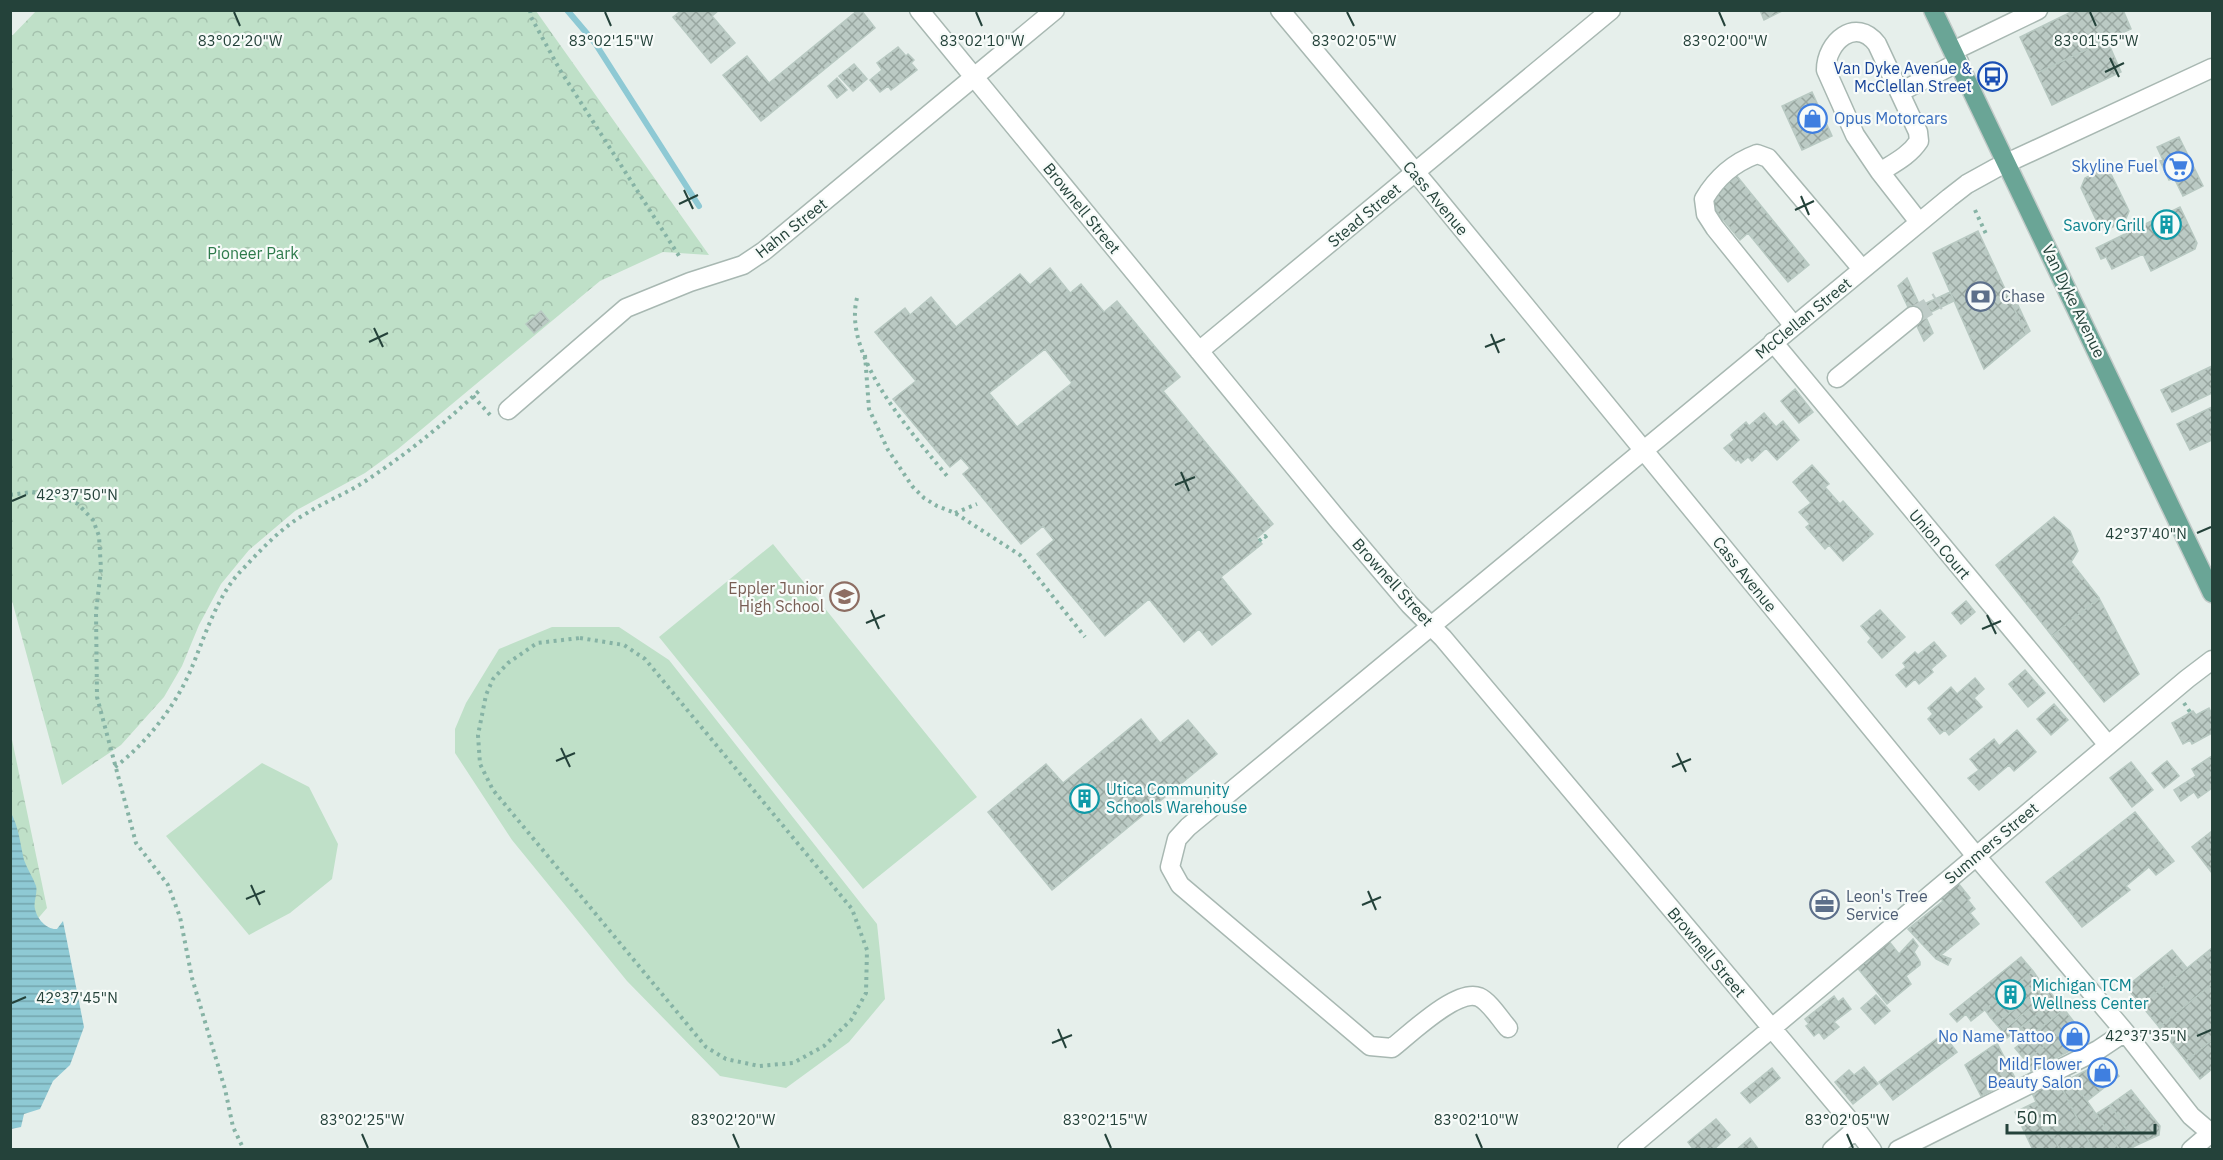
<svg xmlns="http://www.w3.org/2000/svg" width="2223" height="1160" font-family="'IBM Plex Sans',sans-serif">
<defs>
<pattern id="park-crowns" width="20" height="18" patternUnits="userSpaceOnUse" patternTransform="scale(1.5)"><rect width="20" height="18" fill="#bfe0c8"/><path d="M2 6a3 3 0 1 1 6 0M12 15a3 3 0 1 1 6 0" fill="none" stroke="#a4c1ad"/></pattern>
<pattern id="water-rules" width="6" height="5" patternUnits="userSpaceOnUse" patternTransform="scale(1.5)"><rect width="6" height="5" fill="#8ec9d4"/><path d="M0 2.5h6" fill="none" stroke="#74a5ad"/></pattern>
<pattern id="building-cross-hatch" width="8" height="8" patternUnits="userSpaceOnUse" patternTransform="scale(1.5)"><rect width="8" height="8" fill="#bbcac4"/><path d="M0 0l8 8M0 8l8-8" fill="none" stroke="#98a6a0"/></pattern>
</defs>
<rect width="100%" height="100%" fill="#e6efeb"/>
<path fill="#bfe0c8" d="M773,544L977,797L863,889L659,637Z
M552,627H619L669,660L877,924L885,999L849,1042L786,1088L720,1076L627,981L512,840L455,753V729L466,703L499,649Z
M262,763L309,787L338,844L332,879L290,913L249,935L166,836Z"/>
<path fill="url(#park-crowns)" d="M36,11H536L709,255L663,252L600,281L398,449L365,473L295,511L249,550L221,584L199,625L182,666L164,697L121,745L62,785L11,597L10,38Z
M10,730L47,908L16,944L10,943Z"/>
<path fill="url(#water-rules)" d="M10,811C19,827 20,843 24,860C27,869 33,877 36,886C38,893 33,902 35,909C37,919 47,930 57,929L63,921L84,1027L70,1065L53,1081L40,1109L24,1114L21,1127L11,1129Z"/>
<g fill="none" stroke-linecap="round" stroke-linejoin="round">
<path stroke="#8ec9d4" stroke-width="6" d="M567,10L595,43L699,206"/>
</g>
<path fill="url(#building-cross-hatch)" stroke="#b8c9c2" stroke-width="1.5" fill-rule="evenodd" d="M682,10H719L712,16L735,43L711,63L673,17Z
M858,10H861L875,28L761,121L723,75L747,56L769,83Z
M1760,10H1784L1764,20Z
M2075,10H2123L2131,29L2037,73L2020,37Z
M2107,40L2121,72L2052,105L2037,73Z
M898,47L906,56L908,54L914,60L911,63L917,70L891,90L888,86L880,92L870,80L882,70L877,63Z
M854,64L867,79L853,91L839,76Z
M837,78L847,90L837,98L828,86Z
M1812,92L1832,136L1802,150L1782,106Z
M2179,137L2203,186L2183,196L2174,178L2169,180L2160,161L2163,160L2157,147Z
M2101,170L2111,174L2129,211L2125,221L2109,229L2099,226L2081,188L2085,178Z
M1736,175L1809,265L1788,282L1748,233L1740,240L1706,199Z
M2180,207L2197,243L2195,249L2151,271L2143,254L2112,269L2106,257L2101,259L2096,248Z
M1978,231L2026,334L1984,369L1933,253Z
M1050,268L1070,293L1081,284L1104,312L1117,301L1180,377L1163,391L1273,524L1257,538L1262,544L1221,577L1251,614L1212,645L1199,629L1184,642L1149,599L1105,636L1037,554L1054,540L1043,526L1021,544L963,474L970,468L961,458L950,467L893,399L916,381L875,332L905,308L910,315L931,297L956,327L1020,274L1030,285ZM1045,349L1072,383L1017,427L989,393Z
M1907,278L1920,306L1950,292L1954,301L1925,315L1933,333L1924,341L1898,286Z
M2017,303L2030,331L2026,334L2013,306Z
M541,311L549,321L534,333L526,324Z
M2212,366V393L2172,412L2161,390Z
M1795,389L1813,412L1799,423L1781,401Z
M2212,407V440L2190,450L2177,424Z
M1764,413L1776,427L1783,421L1799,440L1777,460L1766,448L1752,461L1748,457L1741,463L1738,459L1736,461L1724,448L1734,440L1731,435L1746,422L1749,426Z
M1812,465L1829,484L1825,487L1840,504L1843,501L1873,534L1843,561L1829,545L1825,549L1806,527L1810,524L1799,512L1811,503L1793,482Z
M2054,517L2070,531L2078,551L2071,562L2099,598L2052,636L1996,565Z
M2099,598L2139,674L2104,702L2052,636Z
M1966,601L1975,612L1961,624L1952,613Z
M1880,610L1905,637L1882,658L1868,642L1871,638L1861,626Z
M1934,642L1946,656L1931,669L1933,672L1919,684L1915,679L1906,687L1896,675L1906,667L1903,663L1915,652L1918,655Z
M2025,670L2045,693L2028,707L2009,684Z
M1975,678L1984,689L1974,698L1982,707L1949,735L1945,730L1940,734L1928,719L1933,714L1928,708L1951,687L1957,694Z
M2054,704L2068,720L2051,735L2037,719Z
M2209,708L2212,715V733L2192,744L2190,740L2183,744L2172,723L2193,711L2196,715Z
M1141,719L1160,743L1188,720L1217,754L1052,890L988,812L1046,764L1063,783Z
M2017,730L2036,752L2014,771L2009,765L1979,790L1968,778L1979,770L1970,759L1994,739L1999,746Z
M2212,756V788L2198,798L2194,792L2181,801L2174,790L2196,776L2192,769Z
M2167,761L2179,776L2164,788L2152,773Z
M2131,762L2153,790L2132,807L2110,778Z
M2135,812L2174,861L2156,875L2149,867L2126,886L2130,890L2082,927L2046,882Z
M2212,831V873L2192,847Z
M1958,883L1970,898L1968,900L1975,909L1970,913L1979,924L1941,955L1951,959L1948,965L1936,959L1908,929L1943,901L1940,897Z
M1913,939L1918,946L1914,952L1920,962V965L1906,976L1911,984L1887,1004L1856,966L1888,940L1899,954Z
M2212,948V984L2159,1027L2141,1005Z
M2172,950L2187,968L2141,1005L2126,987Z
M2021,957L2033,971L1971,1021L1966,1014L1957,1022L1950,1014Z
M2033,971L2038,978L1990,1017L1985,1010Z
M2038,978L2044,985L1996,1024L1990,1017Z
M2212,984V1040L2186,1061L2159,1027Z
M2044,985L2050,992L2002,1031L1996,1024Z
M2050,992L2056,1000L2007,1038L2002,1031Z
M1876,995L1890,1011L1875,1024L1861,1008Z
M1834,996L1838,1002L1843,998L1851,1009L1834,1022L1839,1027L1824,1039L1819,1032L1814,1036L1806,1026L1809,1024L1805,1019Z
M2056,1000L2064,1009L2025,1041L2017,1031Z
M2064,1009L2074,1022L2026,1061L2015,1048Z
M2074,1022L2089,1041L2031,1071L2026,1061Z
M1943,1034L1957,1052L1893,1100L1879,1082Z
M2212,1040V1069L2200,1079L2186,1061Z
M1997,1043L2015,1078L1981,1096L1965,1065Z
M2107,1060L2119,1076L2087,1101L2071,1078Z
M1864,1067L1878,1084L1853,1104L1835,1082L1849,1070L1854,1075Z
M1772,1068L1780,1078L1750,1103L1741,1093Z
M2069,1075L2096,1114L2120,1150H2093L2058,1080Z
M2058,1080L2093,1150H2060L2036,1102L2032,1093Z
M2131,1090L2160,1126L2159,1135L2137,1145L2110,1105Z
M2036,1102L2060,1150H2033L2015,1112Z
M2110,1105L2137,1145L2128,1150H2120L2096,1114Z
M1716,1119L1730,1135L1713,1150H1694L1688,1142Z
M1750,1138L1759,1150H1736Z"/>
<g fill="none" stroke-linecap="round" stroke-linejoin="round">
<path stroke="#bfccc8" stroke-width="18" stroke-dasharray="18 9" stroke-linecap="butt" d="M1913,316L1938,301"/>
<defs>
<path id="minor" d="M919,10L1338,520L1410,605L1443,638L1850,1121L1872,1150
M1280,10L1432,192L1976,856L2125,1032L2191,1116L2212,1134
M1953,51L2038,10
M1900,92L1959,62
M1880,172C1894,163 1909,156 1919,141L1918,132L1877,44C1856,16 1826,42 1826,70L1855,135L1880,172L1919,222
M1794,326L1715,228L1706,214L1704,199C1717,177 1733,163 1757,154L1768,158L1862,269
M1773,342L2108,745
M1199,351L1611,10
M1837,378L1913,316
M508,410L626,308L690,282L743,265L764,251L1055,10
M1508,1028C1500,1019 1490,1002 1479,997C1457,988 1410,1034 1392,1048L1370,1046L1180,885L1170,867L1177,839L1188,827L1949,198L1967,184L1996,168L2212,68
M1627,1150L2187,679L2212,660
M1832,1150L1856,1129
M1898,1150L2098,1050L2125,1032
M2191,1150L2212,1132"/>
<path id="major" d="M1933,10L2212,593"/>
</defs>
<use href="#minor" stroke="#a8b8b2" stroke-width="21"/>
<use href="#major" stroke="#c2cac8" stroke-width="21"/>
<path stroke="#86b3a5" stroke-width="4" stroke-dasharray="3 4.5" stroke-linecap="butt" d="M530,10L531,17L560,70L681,259
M1975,210L1986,234
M857,298C842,357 913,434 947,476
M865,355L869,409L888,450L912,486L924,498L937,506L955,513L1020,555L1085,637
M473,396L491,416
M10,495L32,492L62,497L78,504L93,520L99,536L101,569L96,612L97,697L136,843L168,885L180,917L192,978L225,1089L233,1127L244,1150
M955,513L977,504
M1259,541L1265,536L1268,540
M580,638L624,645L645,659L852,909L867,950L866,993L851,1020L824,1046L793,1063L759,1066L726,1059L706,1047L493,790L480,764L478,735L486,695L493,679L508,663L537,643Z
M2184,703L2190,712
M115,767C147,743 177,704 192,667C204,638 217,597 239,573C260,551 280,528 307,513C326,501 348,493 367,480C408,453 445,423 481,389"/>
<use href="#minor" stroke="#fff" stroke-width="18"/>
<use href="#major" stroke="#6aa596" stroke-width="18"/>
</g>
<path fill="none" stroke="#24423a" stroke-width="2" d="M234,12L240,26M605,12L611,26M976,12L982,26M1347,12L1354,26M1719,12L1725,26M2090,12L2096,26M2110,58L2119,77M2105,72L2124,63M684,190L693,209M1801,196L1809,215M679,204L698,195M1795,210L1814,201M374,328L383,347M1491,334L1499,353M369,342L388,333M1485,347L1505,339M1181,472L1189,491M1175,485L1195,477M12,501L26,495M2197,533L2211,527M871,610L879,629M1987,615L1996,634M866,623L885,615M1982,629L2001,621M561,748L570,767M1677,753L1686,772M556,761L575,753M1672,767L1691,759M251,885L260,905M1368,891L1376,910M246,899L265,891M1362,905L1381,897M12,1003L26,997M1058,1029L1066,1048M2197,1036L2211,1030M1052,1043L1072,1035M362,1134L368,1148M733,1134L739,1148M1105,1134L1111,1148M1476,1134L1482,1148M1847,1134L1853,1148"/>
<defs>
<symbol id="bus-ring" viewBox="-11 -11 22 22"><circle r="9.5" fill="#f7fbf9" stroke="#1a4fb4" stroke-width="1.5"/><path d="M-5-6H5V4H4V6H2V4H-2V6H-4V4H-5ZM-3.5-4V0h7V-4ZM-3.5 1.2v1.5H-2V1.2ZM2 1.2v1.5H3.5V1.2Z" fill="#1a4fb4"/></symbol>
<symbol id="shop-ring" viewBox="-11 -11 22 22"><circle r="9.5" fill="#f7fbf9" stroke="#3f7fe0" stroke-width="1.5"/><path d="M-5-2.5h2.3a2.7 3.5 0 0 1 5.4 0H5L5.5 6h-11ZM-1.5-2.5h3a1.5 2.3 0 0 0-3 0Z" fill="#3f7fe0"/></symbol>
<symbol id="supermarket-ring" viewBox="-11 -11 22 22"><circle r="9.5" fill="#f7fbf9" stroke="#3f7fe0" stroke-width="1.5"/><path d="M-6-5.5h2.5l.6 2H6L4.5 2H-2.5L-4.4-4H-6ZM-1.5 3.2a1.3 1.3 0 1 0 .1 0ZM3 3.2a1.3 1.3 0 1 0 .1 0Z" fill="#3f7fe0"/></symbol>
<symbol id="building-ring" viewBox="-11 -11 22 22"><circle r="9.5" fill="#f7fbf9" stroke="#0f9aa8" stroke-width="1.5"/><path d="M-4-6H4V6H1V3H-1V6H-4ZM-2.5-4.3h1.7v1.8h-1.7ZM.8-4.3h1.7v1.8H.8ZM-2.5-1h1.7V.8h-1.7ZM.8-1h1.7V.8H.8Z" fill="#0f9aa8"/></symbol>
<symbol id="bank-ring" viewBox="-11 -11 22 22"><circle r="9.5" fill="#f7fbf9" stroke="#5c6f8a" stroke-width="1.5"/><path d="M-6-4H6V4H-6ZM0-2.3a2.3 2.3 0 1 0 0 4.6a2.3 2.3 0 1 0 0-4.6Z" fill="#5c6f8a"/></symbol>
<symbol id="school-ring" viewBox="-11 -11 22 22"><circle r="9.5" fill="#f7fbf9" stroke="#8d6e63" stroke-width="1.5"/><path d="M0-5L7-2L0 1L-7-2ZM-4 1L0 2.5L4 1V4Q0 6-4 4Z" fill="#8d6e63"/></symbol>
<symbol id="office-ring" viewBox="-11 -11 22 22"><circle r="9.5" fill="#f7fbf9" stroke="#5c6f8a" stroke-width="1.5"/><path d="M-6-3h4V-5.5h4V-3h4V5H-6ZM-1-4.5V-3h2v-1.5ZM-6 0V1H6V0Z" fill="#5c6f8a"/></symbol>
</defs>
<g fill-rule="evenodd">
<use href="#bus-ring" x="1976" y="60" width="33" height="33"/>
<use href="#shop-ring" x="1796" y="102" width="33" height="33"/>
<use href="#supermarket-ring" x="2162" y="150" width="33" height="33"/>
<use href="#building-ring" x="2150" y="208" width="33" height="33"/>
<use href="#bank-ring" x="1964" y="280" width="33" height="33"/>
<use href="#school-ring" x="828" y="580" width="33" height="33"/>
<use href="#building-ring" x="1068" y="782" width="33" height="33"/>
<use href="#office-ring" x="1808" y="888" width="33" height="33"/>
<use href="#building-ring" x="1994" y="978" width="33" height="33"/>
<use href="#shop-ring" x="2058" y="1020" width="33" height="33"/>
<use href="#shop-ring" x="2086" y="1056" width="33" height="33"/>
</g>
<g text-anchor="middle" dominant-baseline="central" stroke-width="4.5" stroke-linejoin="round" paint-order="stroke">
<g font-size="16" fill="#164399" stroke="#f7fbf9" text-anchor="end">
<text x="1972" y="68">Van Dyke Avenue &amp;<tspan x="1972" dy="18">McClellan Street</tspan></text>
</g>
<g font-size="16" fill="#366cbe" stroke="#f7fbf9" text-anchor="end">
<text x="1834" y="118" text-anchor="start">Opus Motorcars</text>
<text x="2158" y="166">Skyline Fuel</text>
<text x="2054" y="1036">No Name Tattoo</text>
<text x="2082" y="1064">Mild Flower<tspan x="2082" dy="18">Beauty Salon</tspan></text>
</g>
<g font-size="16" fill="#24423a" stroke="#f7fbf9">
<text transform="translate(1436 198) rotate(50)">Cass Avenue</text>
<text transform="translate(1082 208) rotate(51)">Brownell Street</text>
<text transform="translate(1364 215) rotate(-40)">Stead Street</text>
<text transform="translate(791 228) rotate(-38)">Hahn Street</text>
<text transform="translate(2074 301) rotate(64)">Van Dyke Avenue</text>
<text transform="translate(1803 318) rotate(-39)">McClellan Street</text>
<text transform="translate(1940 544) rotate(50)">Union Court</text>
<text transform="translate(1745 574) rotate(51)">Cass Avenue</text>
<text transform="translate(1393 582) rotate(48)">Brownell Street</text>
<text transform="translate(1991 843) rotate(-40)">Summers Street</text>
<text transform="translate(1707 952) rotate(50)">Brownell Street</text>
</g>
<g font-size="16" fill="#0d838f" stroke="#f7fbf9" text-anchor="start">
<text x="2145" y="225" text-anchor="end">Savory Grill</text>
<text x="1106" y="789">Utica Community<tspan x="1106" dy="18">Schools Warehouse</tspan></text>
<text x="2032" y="985">Michigan TCM<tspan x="2032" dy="18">Wellness Center</tspan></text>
</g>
<g font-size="16" fill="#2d7a4b" stroke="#f7fbf9">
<text x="253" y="253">Pioneer Park</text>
</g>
<g font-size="16" fill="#4e5e75" stroke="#f7fbf9" text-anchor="start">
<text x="2001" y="296">Chase</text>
<text x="1846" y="896">Leon's Tree<tspan x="1846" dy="18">Service</tspan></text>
</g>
<g font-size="16" fill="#785e54" stroke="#f7fbf9" text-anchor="end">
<text x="824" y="588">Eppler Junior<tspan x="824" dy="18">High School</tspan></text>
</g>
</g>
<g font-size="15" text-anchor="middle" fill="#24423a" stroke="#f7fbf9" stroke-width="4.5" stroke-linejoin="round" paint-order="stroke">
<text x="1725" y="46">83°02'00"W</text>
<text x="240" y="46">83°02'20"W</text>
<text x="611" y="46">83°02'15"W</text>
<text x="982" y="46">83°02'10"W</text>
<text x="1354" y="46">83°02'05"W</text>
<text x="2096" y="46">83°01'55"W</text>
<text x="77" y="500">42°37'50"N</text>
<text x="2146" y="539">42°37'40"N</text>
<text x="77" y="1003">42°37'45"N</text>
<text x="2146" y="1041">42°37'35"N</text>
<text x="362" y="1125">83°02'25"W</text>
<text x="733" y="1125">83°02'20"W</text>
<text x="1105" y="1125">83°02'15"W</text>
<text x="1476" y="1125">83°02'10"W</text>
<text x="1847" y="1125">83°02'05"W</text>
</g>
<rect width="2223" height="1160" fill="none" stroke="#24423a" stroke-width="24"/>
<path d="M2007 1124v9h148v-9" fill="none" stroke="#24423a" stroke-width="3"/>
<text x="2016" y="1124" font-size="18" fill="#24423a" stroke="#f7fbf9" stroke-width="4.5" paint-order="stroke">50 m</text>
</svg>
